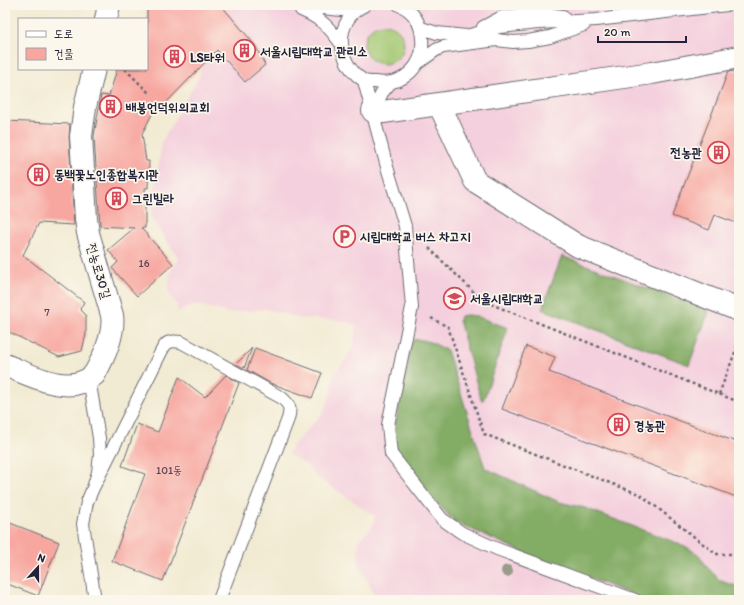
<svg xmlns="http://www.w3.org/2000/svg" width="744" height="605" font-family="Itim,'Poor Story',sans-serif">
<rect width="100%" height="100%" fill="#fbf7ec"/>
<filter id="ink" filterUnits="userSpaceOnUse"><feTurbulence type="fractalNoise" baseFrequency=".025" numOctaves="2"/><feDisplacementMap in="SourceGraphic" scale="8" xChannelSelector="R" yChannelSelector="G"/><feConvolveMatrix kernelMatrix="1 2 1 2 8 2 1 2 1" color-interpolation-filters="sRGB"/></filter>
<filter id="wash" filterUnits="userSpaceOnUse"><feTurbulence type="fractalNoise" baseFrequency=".012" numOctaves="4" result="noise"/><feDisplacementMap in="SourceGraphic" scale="16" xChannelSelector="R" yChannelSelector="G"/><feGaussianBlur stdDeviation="0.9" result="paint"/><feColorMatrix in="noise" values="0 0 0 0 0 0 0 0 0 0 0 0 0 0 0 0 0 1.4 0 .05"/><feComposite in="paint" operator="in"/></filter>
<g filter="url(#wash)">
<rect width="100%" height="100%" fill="#f2ebd3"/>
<path fill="#f4cfdd" d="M214,5H739V600H377L359,564L358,541L373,526L375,516L317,477L308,466L288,454L292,446L324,412L331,393L334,376L353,348L357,326L344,321L299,318L266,309L227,313L196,304L186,309L177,312V305L168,293L170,273L179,258L165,239L151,215L162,141L199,77Z"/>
<path fill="#a4c873" stroke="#637557" d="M364 44a20 20 0 1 1 40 0a20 20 0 1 1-40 0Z"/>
<path fill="#83ac65" stroke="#526750" d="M562,256L709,311L689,365L542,309Z
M467,315L476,316L508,328L485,396L483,400H481L459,320L460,316Z
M413,340C426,338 436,345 447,350L485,468L559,502L585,508L685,546L699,555L707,567L721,581L736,586L739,584V600H646L532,556L455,522L408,473L397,452L393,436L411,347Z"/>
<g id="blocks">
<path fill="#f7a7a0" d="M147,5H221L255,45L265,65L245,82L217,50L163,106L157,104L142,134L146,161H149L148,188H145V228H141L173,264L137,296L112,268L118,262L108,250L134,228L100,226L94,136L101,95L109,96L117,69H147Z
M739,70V224L715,215L709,230L672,216L728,72Z
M5,121L70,124L69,137L74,225L39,223L23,255L84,302L80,309L86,315V334L82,351L59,357L5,330Z
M526,346L555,357L549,372L739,443V498L502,409Z
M252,348L244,368L236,364Z
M255,348L322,373L312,398L270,383L247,370Z
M226,375L239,383L163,581L112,561L145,474L122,466L137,424L158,432L179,377L205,397Z
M5,521L59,542L38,596L5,583Z"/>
</g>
</g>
<g filter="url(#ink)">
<use href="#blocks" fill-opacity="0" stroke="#6b6870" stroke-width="1"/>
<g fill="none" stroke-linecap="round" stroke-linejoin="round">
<defs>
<path id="lane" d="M296,5L341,10L361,6
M365,5C334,19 335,62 363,80C366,82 371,82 375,82C403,87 425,66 422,38C421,23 413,10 399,5
M301,10C322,19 329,27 342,45
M483,27L502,17L537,13L563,16
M421,28L437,33L466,36L500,27L538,23L596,20L727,5
M418,63L436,50L443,47L497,40L513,42L528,41L550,37L584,25
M364,81L387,167L405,226L412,307L388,425L391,454L442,519L462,533L497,549L635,600
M373,111L382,93L391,82
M89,379L99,438L100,455L98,472L93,488L87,502L83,524L95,600
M93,488L161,352C166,342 169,340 181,342L282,398C290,405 291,409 288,419L219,600"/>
<path id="street" d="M106,19L109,5
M439,104L475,181L578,246L739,310
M373,111L383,112L439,104L652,73L739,57
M5,365C31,375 69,397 94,375C103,359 115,334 112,315L88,233L86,219L81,136L85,107L94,69"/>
</defs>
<use href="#lane" stroke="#6b6870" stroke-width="14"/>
<use href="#street" stroke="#6b6870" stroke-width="24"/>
<path stroke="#6b6870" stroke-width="2.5" stroke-dasharray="3 3" stroke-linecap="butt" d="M125,69L149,93
M429,248L483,301L739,402
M431,318L448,327L484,434L641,495L716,554H739
M719,394L739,342"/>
<use href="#lane" stroke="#fff" stroke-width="12"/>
<use href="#street" stroke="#fff" stroke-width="22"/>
</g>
<circle fill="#999c8a" cx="507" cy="571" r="6"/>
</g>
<defs>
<symbol id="building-ring" viewBox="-11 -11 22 22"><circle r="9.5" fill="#fbf7ec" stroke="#d1495b" stroke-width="1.5"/><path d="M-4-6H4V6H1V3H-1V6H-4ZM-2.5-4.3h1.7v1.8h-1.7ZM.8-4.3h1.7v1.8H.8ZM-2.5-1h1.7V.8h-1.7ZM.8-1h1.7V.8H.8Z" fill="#d1495b"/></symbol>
<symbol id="parking-ring" viewBox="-11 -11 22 22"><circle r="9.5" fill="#fbf7ec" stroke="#d1495b" stroke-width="1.5"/><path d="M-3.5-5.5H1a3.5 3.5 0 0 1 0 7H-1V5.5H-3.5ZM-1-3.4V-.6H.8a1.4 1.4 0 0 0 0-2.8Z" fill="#d1495b"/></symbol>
<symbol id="university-ring" viewBox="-11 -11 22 22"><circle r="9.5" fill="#fbf7ec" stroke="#d1495b" stroke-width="1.5"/><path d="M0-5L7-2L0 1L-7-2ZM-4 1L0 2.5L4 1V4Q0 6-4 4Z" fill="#d1495b"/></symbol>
</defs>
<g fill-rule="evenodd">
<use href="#building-ring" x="232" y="38" width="25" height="25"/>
<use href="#building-ring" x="162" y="44" width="25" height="25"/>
<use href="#building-ring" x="98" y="94" width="25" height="25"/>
<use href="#building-ring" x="706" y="140" width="25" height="25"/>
<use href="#building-ring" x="26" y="162" width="25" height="25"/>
<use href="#building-ring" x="104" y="186" width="25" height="25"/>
<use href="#parking-ring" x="332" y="224" width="25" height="25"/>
<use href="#university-ring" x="442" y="286" width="25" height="25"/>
<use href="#building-ring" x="606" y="412" width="25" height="25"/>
</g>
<g text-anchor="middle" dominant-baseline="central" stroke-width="3.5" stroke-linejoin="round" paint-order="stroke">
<g font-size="11" fill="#574354">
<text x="144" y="263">16</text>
<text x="47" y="312">7</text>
<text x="169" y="470">101동</text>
</g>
<g font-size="13" font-weight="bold" fill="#22223b" stroke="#fbf7ec" text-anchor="start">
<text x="260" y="51">서울시립대학교 관리소</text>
<text x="190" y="57">LS타워</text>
<text x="126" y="107">배봉언덕위의교회</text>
<text x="702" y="152" text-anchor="end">전농관</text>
<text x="54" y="174">동백꽃노인종합복지관</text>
<text x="132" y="198">그린빌라</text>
<text x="360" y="236">시립대학교 버스 차고지</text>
<text x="470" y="298">서울시립대학교</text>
<text x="634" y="425">경농관</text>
</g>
<g font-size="13" fill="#22223b" stroke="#fbf7ec">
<text transform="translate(99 271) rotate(74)">전농로30길</text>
</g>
</g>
<rect width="744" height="605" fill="none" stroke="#fbf7ec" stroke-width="20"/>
<rect x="18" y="18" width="130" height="52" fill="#fbf7ec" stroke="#a4a2a5"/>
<rect x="26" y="31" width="20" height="6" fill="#ffffff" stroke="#a4a2a5"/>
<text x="54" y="38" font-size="12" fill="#22223b">도로</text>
<rect x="26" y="48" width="20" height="12" fill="#f7a7a0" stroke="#a4a2a5"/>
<text x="54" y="58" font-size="12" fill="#22223b">건물</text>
<g transform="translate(38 567) rotate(21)" stroke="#fbf7ec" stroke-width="3" paint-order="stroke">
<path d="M0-3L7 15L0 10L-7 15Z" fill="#22223b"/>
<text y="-6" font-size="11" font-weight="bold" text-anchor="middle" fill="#22223b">N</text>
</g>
<path d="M598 36v6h88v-6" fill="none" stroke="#22223b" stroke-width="2"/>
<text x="604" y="36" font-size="12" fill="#22223b" stroke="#fbf7ec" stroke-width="3" paint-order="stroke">20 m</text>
</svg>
